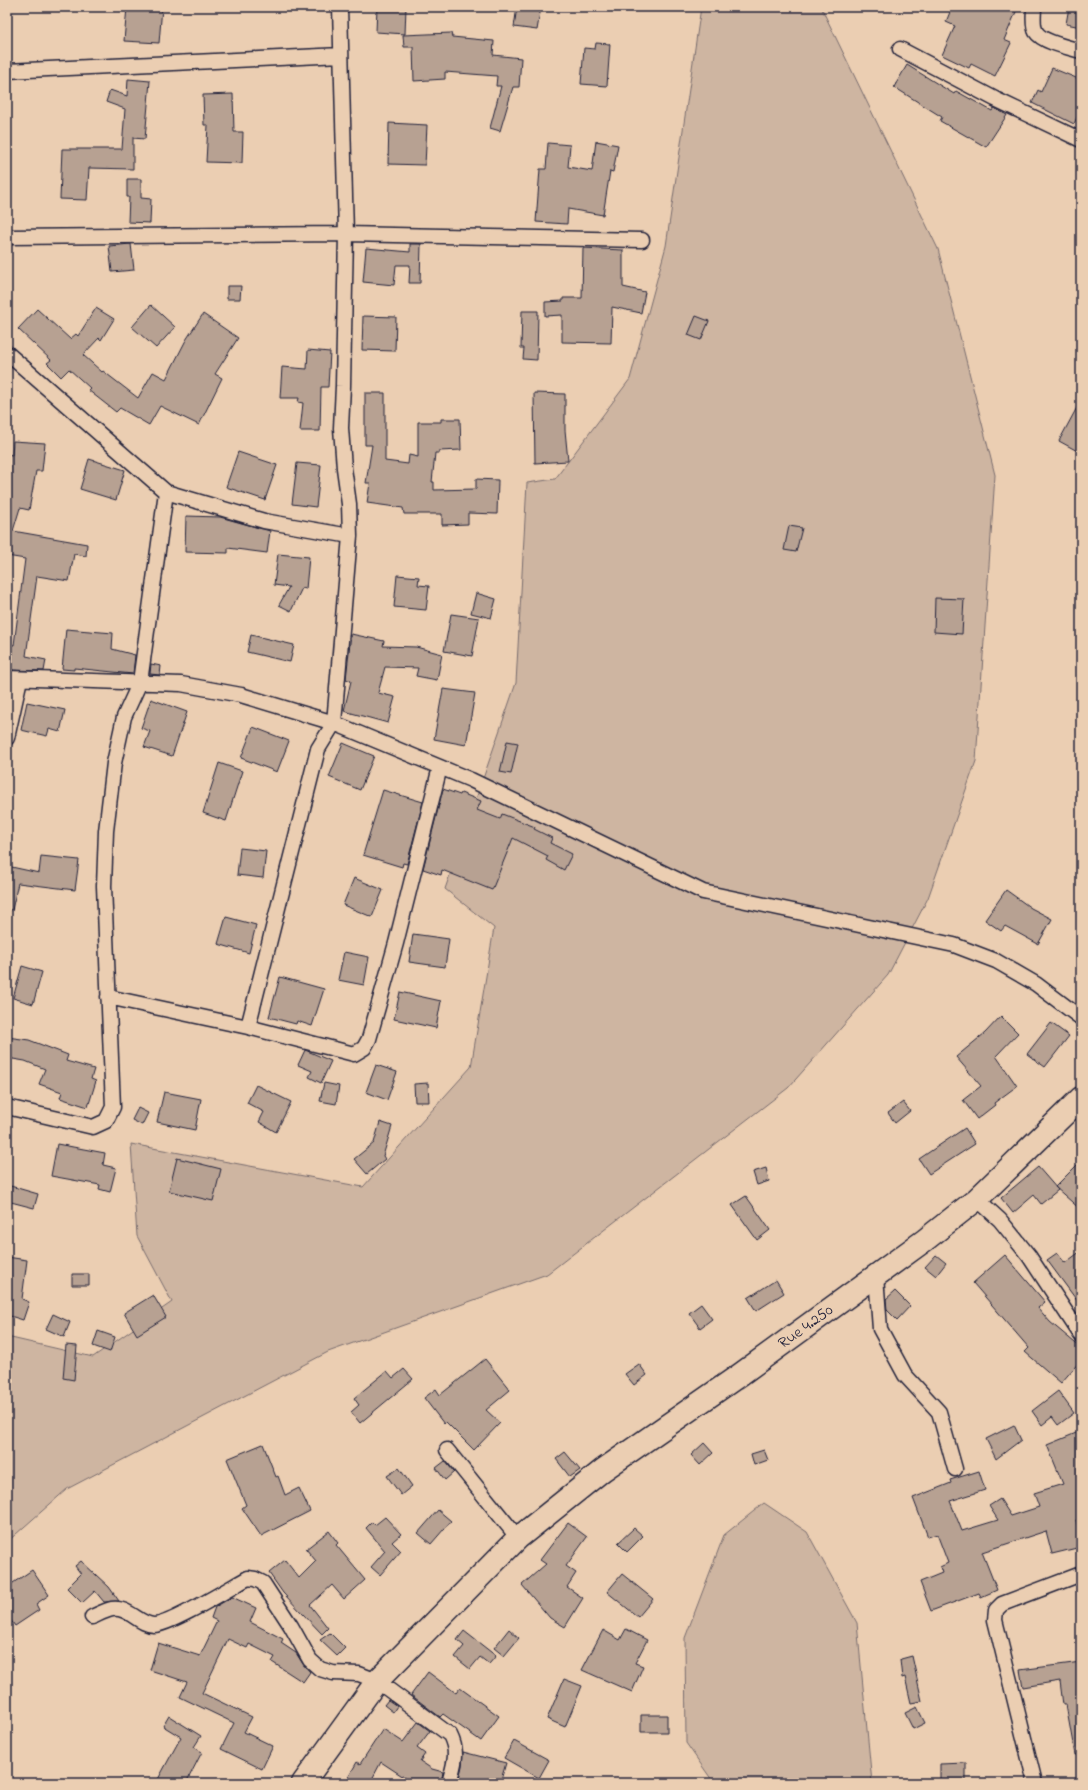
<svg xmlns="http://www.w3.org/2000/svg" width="1088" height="1790" font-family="'Indie Flower',sans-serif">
<rect width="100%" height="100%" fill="#ebceb2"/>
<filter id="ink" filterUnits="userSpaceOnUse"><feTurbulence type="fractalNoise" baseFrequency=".025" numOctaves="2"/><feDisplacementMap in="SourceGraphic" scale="8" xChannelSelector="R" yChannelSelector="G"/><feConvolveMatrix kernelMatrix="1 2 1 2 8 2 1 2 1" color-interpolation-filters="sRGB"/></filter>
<g filter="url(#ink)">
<path fill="#ceb5a1" stroke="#786c6e" d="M701,7H821L938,249L995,475L976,761L928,898L888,975L788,1088L547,1274L328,1352L67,1489L7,1542V1337L93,1357L172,1302L137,1236L131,1144L363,1187L471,1067L494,928L445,889L516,683L527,483L555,479L630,379L666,246Z
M764,1503L807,1532L857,1623L872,1783H714L686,1743L685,1638L724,1535Z"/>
<path fill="#b7a192" stroke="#22223b" d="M127,7H162L159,43L124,41Z
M377,7H406L405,34L376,32Z
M517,7H541L537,30L514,27Z
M952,7H1018L1004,40L1011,43L995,76L971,64L969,68L942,55L955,26L946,22Z
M1069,7H1081V27L1066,24Z
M451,33L452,37L494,41L493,55L521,58L519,87H513L500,131L490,128L501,86H496L497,76L445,72V79L414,81L413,47H404L403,35Z
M596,43L610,44L607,86L581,84L584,48L595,49Z
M907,65L954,94L956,91L992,111L994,108L1007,115L986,147L940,121L942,117L894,87Z
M1052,68L1081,80V117L1078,115L1074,124L1032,103L1038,90L1041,92Z
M128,79L150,81L145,139L133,138V169L89,168L87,200L60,199L62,149H122L125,109L106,102L110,90L127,96Z
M233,94L234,132H243L242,163L206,162L208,125H204L203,95Z
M389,123L427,125L425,165L388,164Z
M596,141L618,145L613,172L610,171L603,215L568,209L567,224L536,222L540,169H546L548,143L570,145L568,167L592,171Z
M127,179H141V198L151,199L150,223L128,222L129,197H127Z
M131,244L134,270L112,272L109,246Z
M410,244H421L420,283H409L410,265H396L394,285L363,282L366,248L410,252Z
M583,248L623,250V287L645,292L641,313L612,307L611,343L562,342V315L545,316V302L563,301V298H582Z
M227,286H241L240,299H227Z
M151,305L175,327L156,348L132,327Z
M96,308L114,319L101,340L99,338L83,355L102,372L103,371L138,398L153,372L166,379L186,340L203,314L238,338L215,374L222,378L199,425L160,406L149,425L120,408L116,412L88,390L90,388L69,369L61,377L47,363L51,360L18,329L37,309L70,339L76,334L78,336Z
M522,311H538L537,360L523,359L524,348H521Z
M363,316L396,317L395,351L362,350Z
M696,316L709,321L701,340L688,335Z
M308,350L330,352L328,387H321L320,431H300L303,403L298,402L299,398H280L282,367L307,369Z
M365,393H385V461L408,464L409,455L418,457V422H441V419H460L461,450L439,451V453H435L432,482H434V490L476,489V479L498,480L497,514L468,513V524L442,525V514H404L403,508L367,503L370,483H366L372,445H365Z
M534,393L565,394V430L568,461L535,463Z
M1081,400V453L1059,441Z
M13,441L45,443L42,471H36L29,510L20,508L13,531L87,544L86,556L74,554L69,581L37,576L26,656L46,660L44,671L10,670L11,668L7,667V644L14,645L25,559L7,556V454L12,455Z
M238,452L277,465L265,500L226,487Z
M89,459L125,470L116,500L80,489Z
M297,463L321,465L316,507L292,504Z
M186,516L220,517L270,531L267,553L228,548V553L185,552Z
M789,526L802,528L796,552L784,550Z
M278,554L309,557L306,589L302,588L291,611L279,605L289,587L274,585Z
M397,575L419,577L418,585L429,586L426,610L394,607Z
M476,593L496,599L491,618L471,613Z
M935,598L964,599L962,634L934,632Z
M451,614L479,618L472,656L444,651Z
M66,629L113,633L112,649L135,655L133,674L74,668V670L62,669Z
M351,634L384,641L383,646L416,647L442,654L437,680L416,676L418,668L385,667L378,693L395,697L388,723L344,711L351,681L346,679Z
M251,635L294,645L290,662L247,652Z
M151,664L161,666L160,675L150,674Z
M443,689L475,693L466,745L434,739Z
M151,699L187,712L172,756L144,747L150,731L141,728Z
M27,702L65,710L60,732L49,729L47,736L21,730Z
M253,727L289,741L277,772L241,758Z
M507,741L518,743L511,774L500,772Z
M343,743L374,756L360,790L329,777Z
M219,763L242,771L226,821L203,813Z
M443,789L460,795L461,793L481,801L477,810L500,819L502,814L535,827L534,829L552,838L550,843L572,854L564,870L546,860L548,856L513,838L492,890L442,870L441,875L423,869Z
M383,790L423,802L407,864L403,863L402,867L363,855Z
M240,848L266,851L263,878L237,875Z
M41,856L79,860L75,890L18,883L12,910L7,909V866L39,873Z
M354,878L383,890L372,917L343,905Z
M1006,890L1031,908L1052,919L1038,944L1005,926L1001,931L985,920Z
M226,917L256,925L249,953L218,944Z
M413,934L449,939L445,967L409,962Z
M344,952L369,957L364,985L338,980Z
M22,966L42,972L33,1004L13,998Z
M280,977L324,989L312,1026L297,1021L296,1024L269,1017Z
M400,992L441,1001L436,1028L394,1019Z
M1001,1016L1018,1033L996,1056L1017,1086L994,1103L995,1105L977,1119L963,1100L981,1086L956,1057L985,1033Z
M1051,1023L1069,1036L1045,1067L1027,1054Z
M7,1037L29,1040L68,1055L66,1061L94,1069L91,1079L96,1081L88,1107L60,1098L62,1092L39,1084L45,1069L25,1061L7,1058Z
M305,1050L331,1061L321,1083L309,1077L312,1071L298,1065Z
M376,1065L397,1072L387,1100L366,1092Z
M324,1083L339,1086L336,1104L320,1101Z
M428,1083L429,1102H415L414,1084Z
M256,1085L291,1102L276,1132L259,1122L264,1112L247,1103Z
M164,1092L201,1099L195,1130L157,1122Z
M903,1102L910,1111L895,1123L888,1113Z
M138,1108L148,1113L142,1125L132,1120Z
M380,1122L392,1126L383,1156L385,1159L367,1174L354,1159L374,1143Z
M965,1128L975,1144L929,1174L919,1159Z
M57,1144L105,1153L103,1165L116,1168L110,1192L99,1189L100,1185L51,1176Z
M177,1158L221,1169L213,1201L169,1191Z
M1081,1161V1210L1055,1187Z
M1038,1167L1058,1190L1041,1204L1034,1195L1013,1213L1001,1198Z
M766,1168L769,1181L757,1185L753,1172Z
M7,1185L38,1194L34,1208L7,1201Z
M746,1196L770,1230L757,1240L732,1205Z
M1081,1251V1306L1047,1260L1057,1253L1065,1263Z
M936,1255L946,1263L936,1276L925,1267Z
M1005,1255L1045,1302L1038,1308L1050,1322L1081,1348V1360L1061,1383L1025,1352L1029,1348L973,1283Z
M7,1257L27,1260L22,1299L29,1302L23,1320L7,1315Z
M72,1274H89V1285H72Z
M776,1280L784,1293L756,1311L748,1298Z
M895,1291L910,1306L897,1320L887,1310L886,1299Z
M153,1295L166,1317L137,1335L124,1313Z
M701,1304L712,1319L700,1328L689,1313Z
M53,1314L70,1322L64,1337L46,1329Z
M98,1331L115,1337L110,1352L93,1346Z
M66,1345L77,1346L74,1380L63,1378Z
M485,1359L510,1390L486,1410L500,1423L474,1450L446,1422L444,1424L424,1398L436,1389L440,1395Z
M639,1364L647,1375L634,1385L625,1374Z
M404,1369L413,1379L360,1423L351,1412L359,1405L354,1398L387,1371L393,1378Z
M1058,1391L1074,1413L1058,1425L1052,1417L1042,1425L1032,1411Z
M1014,1425L1021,1440L996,1459L986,1439Z
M1081,1431V1519L1076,1520L1081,1539V1547L1052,1554L1046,1531L982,1552L997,1590L981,1597L979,1593L931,1611L920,1582L942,1573L940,1567L948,1563L937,1534L928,1537L913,1498L951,1483L950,1480L979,1471L985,1490L950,1501L962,1531L998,1520L989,1506L1000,1499L1011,1516L1039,1507L1034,1493L1063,1484L1047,1445Z
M704,1443L713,1453L700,1465L691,1455Z
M263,1444L276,1477L278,1476L285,1495L299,1488L310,1511L261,1536L242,1508L246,1505L227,1459Z
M764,1450L768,1460L754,1465L751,1454Z
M565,1452L580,1470L570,1477L556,1459Z
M445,1461L454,1472L445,1480L436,1468Z
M399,1468L412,1486L401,1495L387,1476Z
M438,1510L451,1521L431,1544L418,1533Z
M385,1517L401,1534L392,1542L401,1551L380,1575L371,1567L385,1551L366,1528L372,1522L375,1525Z
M568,1523L587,1537L566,1566L576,1573L567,1587L583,1598L565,1627L550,1618L522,1585L546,1564L540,1560Z
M634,1528L643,1536L627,1552L618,1543Z
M329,1531L338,1543L336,1545L365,1580L344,1599L332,1585L310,1605L328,1628L322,1634L283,1593L269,1573L285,1560L299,1578L316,1561L306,1549Z
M81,1561L109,1587L119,1601L104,1602L95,1591L82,1603L67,1588L81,1574L75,1566Z
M32,1570L49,1595L36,1604L39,1610L15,1626L7,1615V1587Z
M622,1574L653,1599L638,1617L607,1592Z
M232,1597L256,1608L250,1622L283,1639L281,1643L296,1653L303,1664L310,1672L303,1682L272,1662L275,1657L249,1644L247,1648L228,1639L202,1693L252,1717L244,1732L273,1746L262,1769L221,1749L234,1723L180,1697L187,1682L150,1670L158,1643L200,1656L217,1621L211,1618L215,1607Z
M509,1629L519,1638L504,1656L494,1648Z
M626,1629L647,1640L635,1663L643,1666L632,1692L582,1670L603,1630L620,1640Z
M464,1631L496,1656L489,1664L480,1657L470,1669L455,1657L464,1646L457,1640Z
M330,1633L345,1648L337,1656L320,1640Z
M912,1656L922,1701L911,1703L905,1677L902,1678L900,1660L901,1659Z
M1081,1662V1754L1075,1755L1066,1705H1063L1060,1681L1023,1687L1020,1670Z
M428,1672L456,1693L460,1688L499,1716L481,1741L443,1714L440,1717L411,1695Z
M564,1679L582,1686L565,1727L547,1719Z
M388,1700L397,1706L393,1712L384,1705Z
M917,1707L925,1723L913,1729L905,1713Z
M641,1715H667V1732H641Z
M169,1716L201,1736L194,1747L202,1752L186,1783H156L181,1737L163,1726Z
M418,1722L430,1731L417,1748L425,1754L420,1761L432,1769L443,1772L441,1783H413L381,1762L370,1783H345L357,1762L360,1764L383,1729L403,1742Z
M514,1741L549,1760L539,1778L504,1758Z
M463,1752L506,1763L500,1783H458L462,1766Z
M966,1763V1782H940V1764Z"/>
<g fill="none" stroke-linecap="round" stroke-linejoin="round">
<defs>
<path id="street" d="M1034,7C1034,14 1032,25 1036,32C1042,42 1070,48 1081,51
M900,49L995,99L1081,140
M7,71L341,55
M7,237L346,234L642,240
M7,353L166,492L140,682L124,717L114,763L106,831L104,886L113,1107L106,1121L93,1127L7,1107
M166,492L264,521L350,536
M7,678L181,684L241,695L334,723L471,780L703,892L954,945L996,961L1036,984L1081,1018
M7,738L20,679
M108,997L248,1027L354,1054L364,1048L369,1039L396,943L440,767
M248,1027L318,749L334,723L350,536L349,504L344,468L341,428L343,386L346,234L340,7
M977,1199L1000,1220L1029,1256L1081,1335
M876,1276L880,1329L905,1375L939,1412L955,1469
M447,1450L518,1538
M92,1617C99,1614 106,1610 112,1609C128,1606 139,1625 154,1625C170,1625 230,1588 248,1578L255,1579L263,1583L291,1626L310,1660L320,1669L333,1673L359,1674L377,1681L450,1735C459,1753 454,1764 449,1783
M1035,1783L995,1620L996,1610L1002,1604L1081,1574"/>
<path id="primary" d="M303,1783L377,1681L518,1538L603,1470L741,1374L925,1240L977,1199L1081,1098"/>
</defs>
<use href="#street" stroke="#22223b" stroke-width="17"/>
<use href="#primary" stroke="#22223b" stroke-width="25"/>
<use href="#street" stroke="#ebceb2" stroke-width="14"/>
<use href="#primary" stroke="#ebceb2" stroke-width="22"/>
</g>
</g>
<g text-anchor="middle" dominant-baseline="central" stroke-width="3.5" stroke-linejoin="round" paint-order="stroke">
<g font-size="16" fill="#22223b" stroke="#ebceb2">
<text transform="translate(806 1327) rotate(-36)">Rue 4.250</text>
</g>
</g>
<rect width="1088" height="1790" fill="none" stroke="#ebceb2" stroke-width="24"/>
<rect x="12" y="12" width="1064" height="1766" fill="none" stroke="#22223b" stroke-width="1.5" filter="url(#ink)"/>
</svg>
